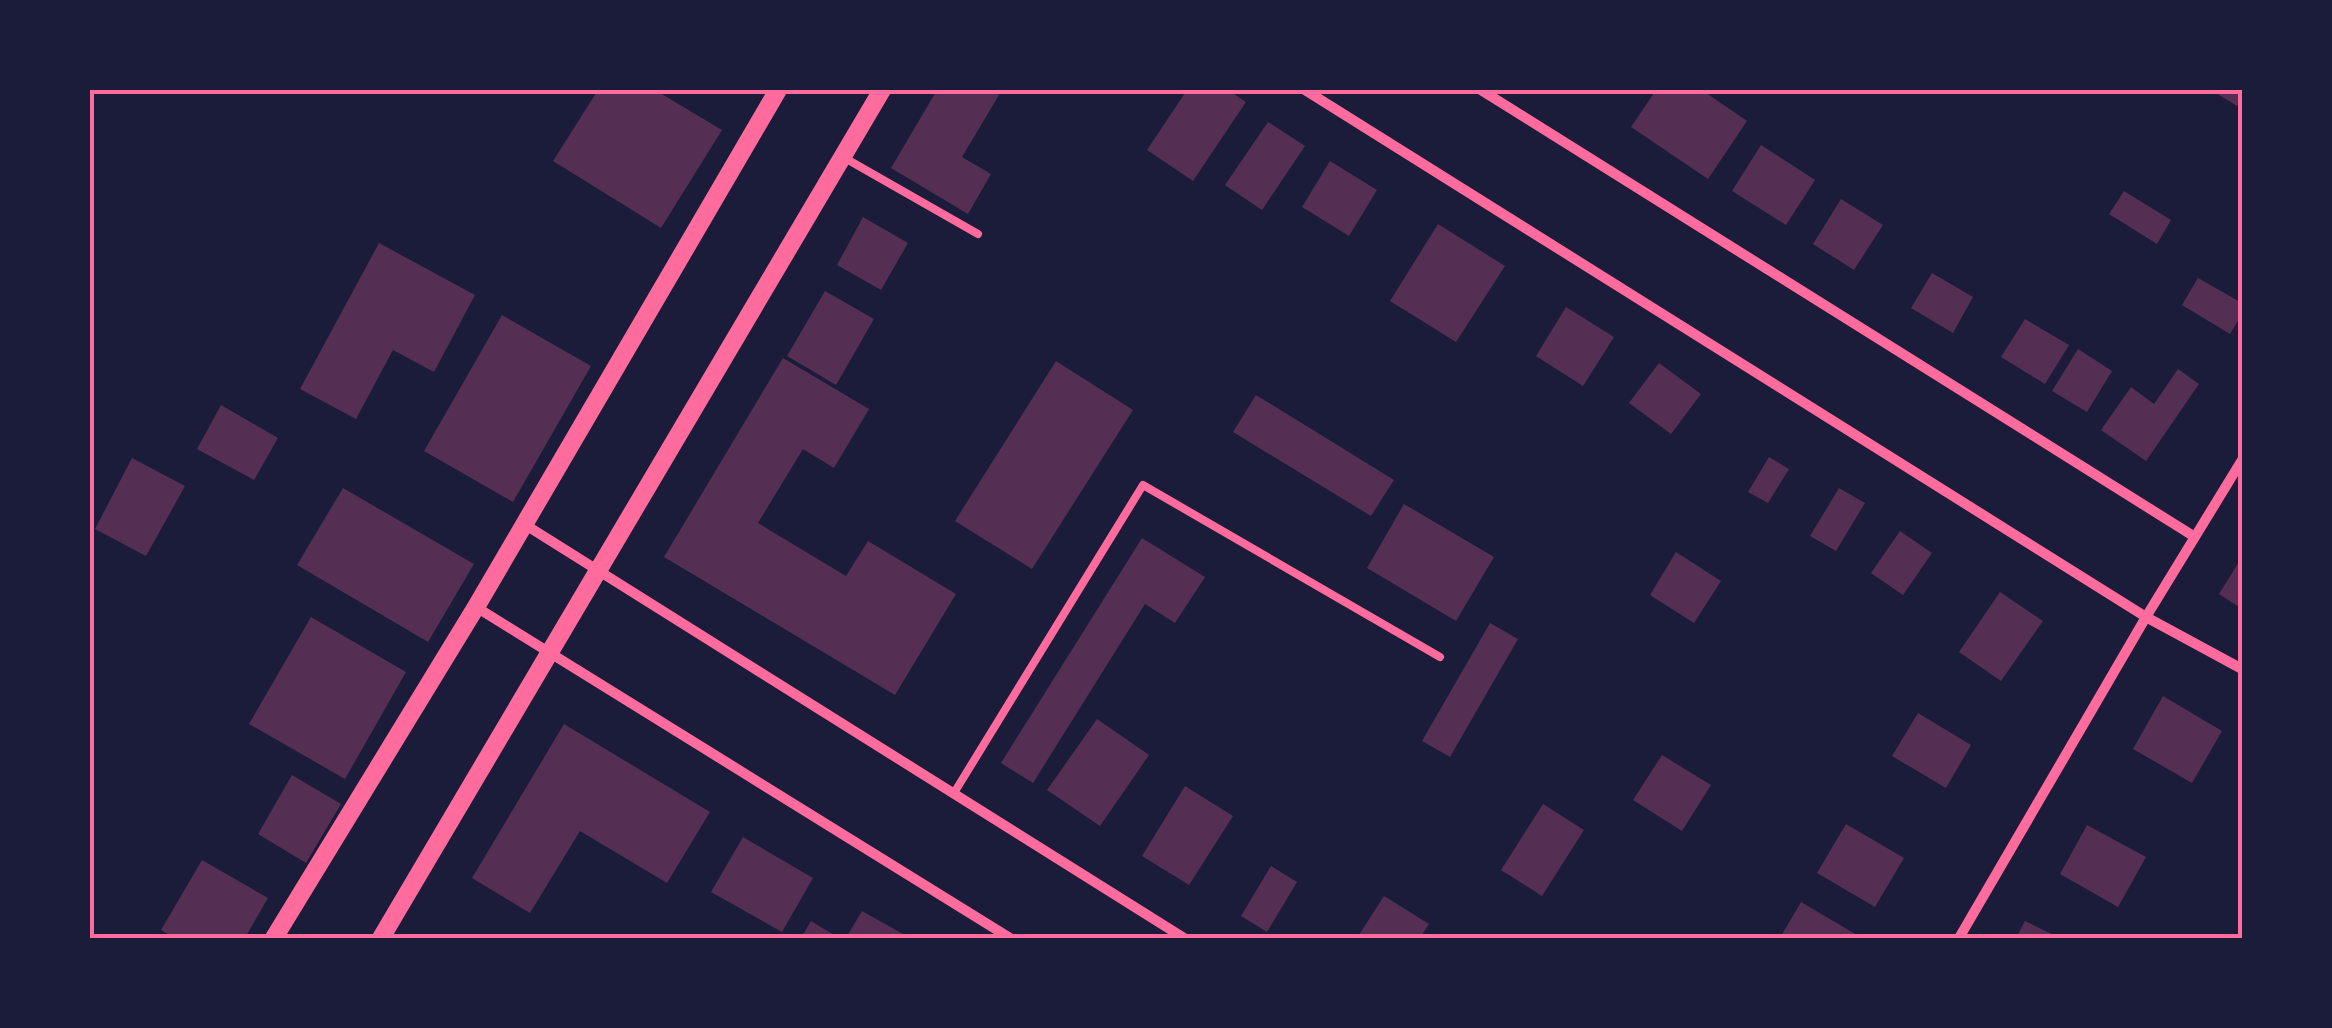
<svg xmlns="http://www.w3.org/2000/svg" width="2332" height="1028" font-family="'Exo 2',sans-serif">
<rect width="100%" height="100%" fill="#1b1b3a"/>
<path fill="#542f53" d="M598,90H655L722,130L661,228L553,161Z
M937,90H991L999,95L962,157L991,174L968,214L891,168Z
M1187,90H1228L1246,102L1193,181L1147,150Z
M1656,90H1702L1747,121L1708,179L1631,127Z
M2211,90H2242V98L2237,106Z
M1268,122L1305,146L1262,210L1225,185Z
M1761,145L1815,180L1786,225L1732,191Z
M1330,161L1377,190L1349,236L1302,207Z
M2124,191L2171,220L2157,244L2109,214Z
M1841,199L1883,225L1854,270L1813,244Z
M863,217L908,243L881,290L837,265Z
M1438,224L1505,266L1456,342L1390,301Z
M379,243L475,295L434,372L393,350L356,419L300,389Z
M1932,273L1973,297L1953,333L1911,308Z
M2198,278L2242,303V314L2230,334L2182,305Z
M825,291L874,319L836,385L787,356Z
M1566,307L1614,337L1583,386L1536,356Z
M502,315L591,366L513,502L424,451Z
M2025,319L2069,345L2045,384L2001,357Z
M2078,349L2112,371L2087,412L2052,391Z
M783,358L869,409L834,468L803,449L758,523L846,576L868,541L956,594L895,695L664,557Z
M1056,361L1133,410L1032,569L955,521Z
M1659,363L1701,394L1671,434L1629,403Z
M2178,369L2199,384L2146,461L2101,430L2131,387L2154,404Z
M1256,395L1394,480L1371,516L1233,432Z
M221,405L278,438L254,480L197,449Z
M1769,457L1789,469L1768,503L1748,492Z
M132,458L185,486L146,556L95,529Z
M343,488L474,564L428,642L297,565Z
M1839,488L1865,503L1836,551L1810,536Z
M1404,504L1494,557L1456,621L1367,568Z
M1900,531L1932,553L1903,595L1871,573Z
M1142,538L1205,577L1175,623L1145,604L1033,783L1001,763Z
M1676,552L1721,581L1694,623L1650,595Z
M2242,557V609L2219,594Z
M2000,592L2043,621L2001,681L1959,652Z
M311,617L406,672L345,779L249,724Z
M1490,623L1518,639L1450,757L1422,741Z
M2163,696L2222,731L2192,783L2133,749Z
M1918,713L1971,745L1946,788L1892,756Z
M1097,719L1149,755L1100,826L1047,790Z
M564,724L710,812L667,883L580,831L530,913L472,878Z
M1662,755L1711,785L1682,831L1633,800Z
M292,775L341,804L306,863L258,834Z
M1185,786L1233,816L1189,885L1142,856Z
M1543,804L1584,830L1542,896L1501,870Z
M1846,824L1904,858L1875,907L1817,873Z
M2087,825L2146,857L2118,907L2060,874Z
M743,837L813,878L782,932L711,892Z
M202,860L268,898L245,938H174L161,930Z
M1271,866L1297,882L1267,932L1241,916Z
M1384,896L1429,924L1420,938H1357Z
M1801,902L1862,938L1781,936Z
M862,911L910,938H846Z
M811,921L839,938H801Z
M2025,921L2060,938H2016Z"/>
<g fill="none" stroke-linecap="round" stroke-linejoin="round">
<path stroke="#ff6b9d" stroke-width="8" d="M843,157L978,234
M954,793L1143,485L1440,657"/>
<path stroke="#ff6b9d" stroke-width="10" d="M1305,90L2146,617L2242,669
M1481,90L2195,537
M524,524L1184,938
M476,607L1010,938
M1959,938L2146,617L2242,460"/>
<path stroke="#ff6b9d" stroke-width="18" d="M274,938L476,607L778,90
M381,938L882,90"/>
</g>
<rect width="2332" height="1028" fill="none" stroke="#1b1b3a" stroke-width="185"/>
<rect x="92" y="92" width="2148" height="844" fill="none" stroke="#ff6b9d" stroke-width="4"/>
</svg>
